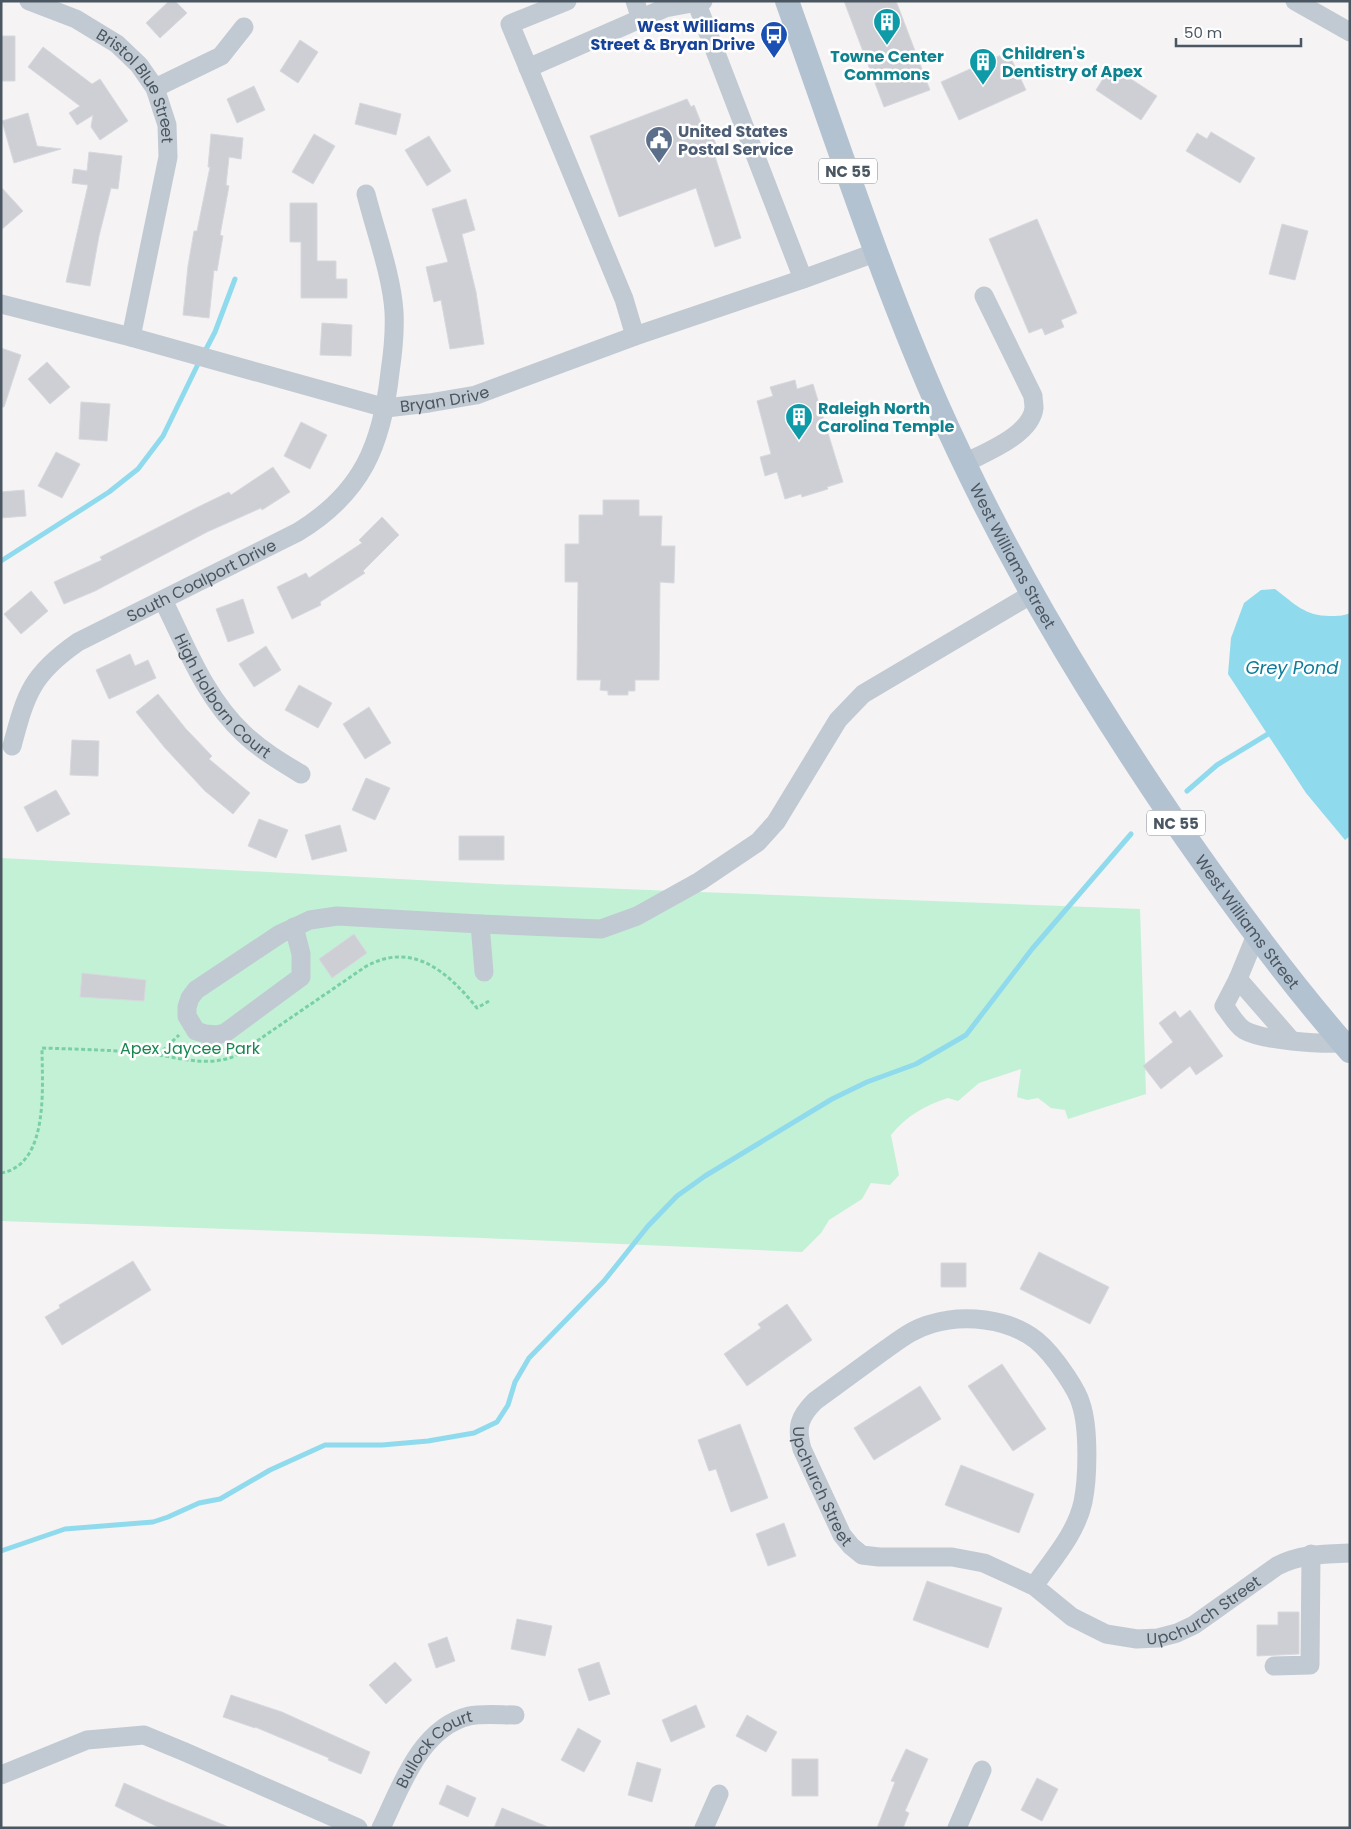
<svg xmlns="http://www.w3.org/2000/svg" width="1351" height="1829" font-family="Poppins,sans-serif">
<rect width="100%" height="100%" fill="#f5f3f3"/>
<path fill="#c3f1d5" d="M1,858L493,884L1140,909L1146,1094L1068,1119L1065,1110L1051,1108L1038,1098L1027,1100L1017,1097L1021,1069L979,1083L958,1101L948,1098C926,1105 906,1116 891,1135L899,1175L890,1185L871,1183L862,1199L829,1220L821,1233L802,1252L483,1238L1,1221Z"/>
<path fill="#90daee" d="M1275,589C1295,604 1305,616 1330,616C1338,616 1343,616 1350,613V836L1345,840L1306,793L1228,674L1231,638L1244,603L1261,590Z"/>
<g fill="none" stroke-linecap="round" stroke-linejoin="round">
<path stroke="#90daee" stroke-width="5" d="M204,353L215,332L235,279
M1,561L109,492L138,469L163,436L200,360
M1187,791L1217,765L1268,734
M1,1551L65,1529L153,1522L168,1517L199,1503L220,1499L270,1470L325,1445H382L428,1441L474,1433L497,1422L508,1405L515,1382L529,1358L604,1281L648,1226L677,1196L705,1176L832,1099L867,1082L916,1064L966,1035L1032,949L1131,834"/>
</g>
<path fill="#cdcfd5" stroke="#d7d9de" d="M169,1H175L187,13L160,38L146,23Z
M844,1H896L930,90L884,107Z
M1,36H15V81H1Z
M300,40L318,52L298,83L280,71Z
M43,47L92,84L100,79L128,121L100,140L91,127L93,115L77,125L69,113L80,106L28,67Z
M1008,52L1026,90L959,120L941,82Z
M1111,66L1157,96L1141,120L1096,90Z
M254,86L265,110L237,123L227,99Z
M687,99L691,107L694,105L704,130L709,128L718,149L713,150L741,238L715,247L696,188L619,217L590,136Z
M360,103L401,114L396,135L355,124Z
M28,113L37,146L61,149L14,163L2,121Z
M1211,132L1255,158L1240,183L1186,151L1197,133L1207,139Z
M211,134L243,138L241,159L229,157L226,185L229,186L220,235L223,236L217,271L214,270L209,318L183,315L188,266L194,231H197L210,167H208Z
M314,134L335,146L313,184L292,172Z
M429,136L451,171L427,186L405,150Z
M89,152L122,156L118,189L111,188L99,236L90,286L66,282L88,185L72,183L74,169L87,171Z
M1,187L23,211L1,230Z
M466,199L475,230L462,234L476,292L484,344L450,349L441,300L434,302L426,267L448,262L432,209Z
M290,203H317V261H336V279H347V298H301V242H290Z
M1037,219L1077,313L1061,320L1064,327L1045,335L1042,328L1029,333L989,239Z
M1282,224L1308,231L1295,280L1269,274Z
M322,323L352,325L351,356L320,355Z
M1,348L21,355L4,407H1Z
M47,362L70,387L50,404L28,379Z
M795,380L797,389L813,384L843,482L827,487L828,489L802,497L801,494L785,499L777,472L765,476L760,457L771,454L757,401L773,396L770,387Z
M81,402L110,404L107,441L79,439Z
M301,422L327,435L310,469L284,456Z
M56,452L80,464L62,498L38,486Z
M273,467L290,492L262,510L261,508L207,532L95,591L64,604L54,582L102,560L100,557L196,508L229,492L231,495Z
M24,490L26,516L1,518V492Z
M603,500H639V516H662L661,546H675L674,583L660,582L659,680H635V691H628V695H608V691L600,690L601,680H577L578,582H565V544H579V515H603Z
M382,517L399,535L363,571L365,573L320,602L321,605L292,619L277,587L306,573L309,578L362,543L359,540Z
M31,591L48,611L21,634L4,614Z
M243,599L254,633L228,642L216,609Z
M266,646L281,670L254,687L239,664Z
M130,654L135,666L148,660L156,678L109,699L96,670Z
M299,685L332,703L318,728L285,710Z
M158,694L186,729L212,756L209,759L250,793L233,814L205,791L165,748L136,712Z
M369,707L391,743L365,759L343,724Z
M72,740L99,741L98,776L70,775Z
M366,778L390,788L375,820L352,810Z
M56,790L70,814L37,832L24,807Z
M259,819L288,830L276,858L248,846Z
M340,825L347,851L312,860L305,835Z
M459,836H504V860H459Z
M354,934L367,953L332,978L319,959Z
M82,973L146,980L144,1001L80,997Z
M1190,1010L1223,1056L1196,1075L1190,1066L1161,1089L1143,1066L1173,1042L1159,1023L1175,1011L1180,1018Z
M1039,1252L1109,1287L1090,1324L1020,1289Z
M133,1261L151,1290L62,1345L45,1317L60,1308L59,1305Z
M941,1263H966V1287H941Z
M787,1304L812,1340L747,1386L724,1354L761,1328L758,1324Z
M1002,1364L1046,1429L1013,1451L968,1386Z
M920,1386L941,1419L874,1460L854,1428Z
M740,1424L768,1498L731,1512L716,1469L709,1471L698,1440Z
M961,1465L1034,1494L1019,1533L945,1505Z
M784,1523L796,1556L768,1566L756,1534Z
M927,1581L1002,1608L988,1648L913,1620Z
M1278,1612H1299V1654L1257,1656V1625H1278Z
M517,1619L552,1626L545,1656L511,1649Z
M447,1637L455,1661L436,1668L428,1644Z
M395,1662L412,1680L386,1704L369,1685Z
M599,1662L610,1694L589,1701L578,1669Z
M231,1695L282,1712L370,1752L361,1774L328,1760L329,1758L255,1727V1728L223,1717Z
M696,1705L705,1727L671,1742L662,1720Z
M747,1715L777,1732L766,1752L736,1736Z
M578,1728L601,1741L584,1772L561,1760Z
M906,1749L928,1759L905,1811L909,1813L903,1828H877L895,1782L891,1781Z
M792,1759H818V1796H792Z
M637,1762L661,1769L652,1802L628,1795Z
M1037,1778L1058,1789L1042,1821L1021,1810Z
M124,1783L165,1801L231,1828H160L115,1806Z
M447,1785L476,1798L468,1817L439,1804Z
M502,1808L548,1827V1828H494Z"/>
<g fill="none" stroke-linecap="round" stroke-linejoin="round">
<path stroke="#7ad0a6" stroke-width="3" stroke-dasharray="4 2.5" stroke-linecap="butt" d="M158,1055L179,1035
M1,1173C50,1165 42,1084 42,1048C73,1049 104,1050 136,1052C168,1054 204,1069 235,1056L365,967C412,940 448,972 477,1008L489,1001"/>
<g stroke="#c1cad2" stroke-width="19">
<path id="s1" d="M29,1L76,19L117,44L139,65L155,88L167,125L168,157L131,337"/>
<path d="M567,1L510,24L624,299L635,336"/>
<path d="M635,1L641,19"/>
<path d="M1295,1L1350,32"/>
<path d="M697,4L803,279"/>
<path d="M528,68L665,8L703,1"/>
<path d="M155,88L221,56L244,27"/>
<path id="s2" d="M1,304L131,337L386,408L429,403L476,395L635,336L803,279L877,252"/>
<path d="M965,463C986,452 1031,435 1034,408C1034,404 1033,399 1033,396L984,296"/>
<path id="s3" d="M163,600C186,646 205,698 244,734C261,750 281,762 301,774"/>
<path id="s4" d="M12,746C26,693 32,674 78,642L298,532C362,493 382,445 390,372C393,352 395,332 394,312C392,276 375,230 366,194"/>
<path d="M480,924L484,972"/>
<path d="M294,927L301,954V977L225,1033L216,1035L206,1034L196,1031L187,1016V1007L190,998L196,990L280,934L310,920L337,916L480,924L601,929L637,916L700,881L758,842L776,822L838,720L863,694L1032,594"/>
<path d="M1256,935L1238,979L1224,1006C1230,1013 1236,1025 1244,1030C1263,1041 1320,1044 1343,1043"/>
<path d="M1238,979L1291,1040"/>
<path id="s5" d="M1034,1586C1052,1560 1076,1534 1083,1502C1088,1477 1089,1428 1081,1404C1078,1393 1071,1383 1065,1374C1057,1362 1047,1349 1036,1340C1008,1318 963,1314 931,1324C912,1329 898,1341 882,1352C860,1368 837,1385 815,1401C799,1417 796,1427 802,1449L842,1535L851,1546L862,1555L879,1557H952L984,1563L1034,1586L1072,1617L1106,1634L1137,1639L1158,1638L1177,1633L1194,1625L1277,1566C1300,1554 1324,1554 1350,1553"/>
<path d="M1274,1666L1310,1665L1311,1554"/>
<path d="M1,1775L87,1740L144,1735L185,1752L358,1828"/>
<path id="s6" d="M381,1828C401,1787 420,1728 469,1716C483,1713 501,1715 515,1715"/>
<path d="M704,1828L719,1794"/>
<path d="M957,1828L982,1770"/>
</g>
<path stroke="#b3c2d1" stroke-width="24" id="s7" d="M787,1C835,135 879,272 936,402C1001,549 1081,683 1171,816C1227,897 1285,977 1350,1051"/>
</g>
<defs>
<symbol id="building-pin" viewBox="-11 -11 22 30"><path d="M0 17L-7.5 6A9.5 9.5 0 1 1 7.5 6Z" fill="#0f9aa8" stroke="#fff"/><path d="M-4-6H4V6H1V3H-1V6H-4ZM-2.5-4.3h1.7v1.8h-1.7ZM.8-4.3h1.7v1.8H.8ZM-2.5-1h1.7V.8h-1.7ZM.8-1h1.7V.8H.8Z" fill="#fff"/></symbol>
<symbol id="bus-pin" viewBox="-11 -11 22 30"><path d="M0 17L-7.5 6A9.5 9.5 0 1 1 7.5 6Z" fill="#1a4fb4" stroke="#fff"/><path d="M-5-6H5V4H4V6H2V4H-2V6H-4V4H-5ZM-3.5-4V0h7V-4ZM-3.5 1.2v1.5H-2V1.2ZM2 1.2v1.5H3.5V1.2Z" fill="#fff"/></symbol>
<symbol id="civic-pin" viewBox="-11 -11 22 30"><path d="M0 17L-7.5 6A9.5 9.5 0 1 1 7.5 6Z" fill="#5c6f8a" stroke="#fff"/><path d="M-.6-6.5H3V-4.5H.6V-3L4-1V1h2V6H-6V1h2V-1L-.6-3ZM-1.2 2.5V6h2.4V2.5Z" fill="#fff"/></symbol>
</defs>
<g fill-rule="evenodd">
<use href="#building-pin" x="871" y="6" width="32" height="43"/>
<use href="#bus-pin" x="758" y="19" width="32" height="43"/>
<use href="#building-pin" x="967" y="46" width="32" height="43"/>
<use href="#civic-pin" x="643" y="124" width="32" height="43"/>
<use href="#building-pin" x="783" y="401" width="32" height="43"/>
</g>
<g text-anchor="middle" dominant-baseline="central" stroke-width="5" stroke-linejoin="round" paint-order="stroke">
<g fill="#fff" stroke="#808990" stroke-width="1">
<rect x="819" y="158.5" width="58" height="25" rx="4"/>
<rect x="1147" y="810.5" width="58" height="25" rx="4"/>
</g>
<g font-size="15" font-weight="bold" fill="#4a5661">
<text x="848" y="171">NC 55</text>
<text x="1176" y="823">NC 55</text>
</g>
<g font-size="16" font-weight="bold" fill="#164399" stroke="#fff" text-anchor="end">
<text x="755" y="26">West Williams<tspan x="755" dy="18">Street &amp; Bryan Drive</tspan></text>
</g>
<g font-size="16" font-weight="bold" fill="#0d838f" stroke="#fff" text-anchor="start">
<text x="1002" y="53">Children's<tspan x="1002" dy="18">Dentistry of Apex</tspan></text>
<text x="887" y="56" text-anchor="middle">Towne Center<tspan x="887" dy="18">Commons</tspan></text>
<text x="818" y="408">Raleigh North<tspan x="818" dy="18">Carolina Temple</tspan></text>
</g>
<g font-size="16" fill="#4a5661" stroke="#fff">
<text stroke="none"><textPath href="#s1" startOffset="145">Bristol Blue Street</textPath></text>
<text stroke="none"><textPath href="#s2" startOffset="458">Bryan Drive</textPath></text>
<text stroke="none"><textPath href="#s7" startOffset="600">West Williams Street</textPath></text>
<text stroke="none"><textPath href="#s4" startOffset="265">South Coalport Drive</textPath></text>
<text stroke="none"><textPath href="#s3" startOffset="114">High Holborn Court</textPath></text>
<text stroke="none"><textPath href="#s7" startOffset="1035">West Williams Street</textPath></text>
<text stroke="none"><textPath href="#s5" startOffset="620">Upchurch Street</textPath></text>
<text stroke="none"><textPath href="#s5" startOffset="1072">Upchurch Street</textPath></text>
<text stroke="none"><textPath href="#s6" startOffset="98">Bullock Court</textPath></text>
</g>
<g font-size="16" font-weight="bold" fill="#4e5e75" stroke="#fff" text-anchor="start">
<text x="678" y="131">United States<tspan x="678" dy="18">Postal Service</tspan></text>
</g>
<g font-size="16" fill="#17864f" stroke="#fff">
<text x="190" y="1048">Apex Jaycee Park</text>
</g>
<g font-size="18" font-style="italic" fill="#0c7c9b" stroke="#fff">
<text x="1292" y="667">Grey Pond</text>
</g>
</g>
<rect width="1351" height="1829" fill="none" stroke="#4a5661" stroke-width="5"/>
<path d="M1176 38v8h125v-8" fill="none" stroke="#4a5661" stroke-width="2.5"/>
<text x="1184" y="38" font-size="15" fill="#4a5661" stroke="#ffffff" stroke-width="4" paint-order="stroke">50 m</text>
</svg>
